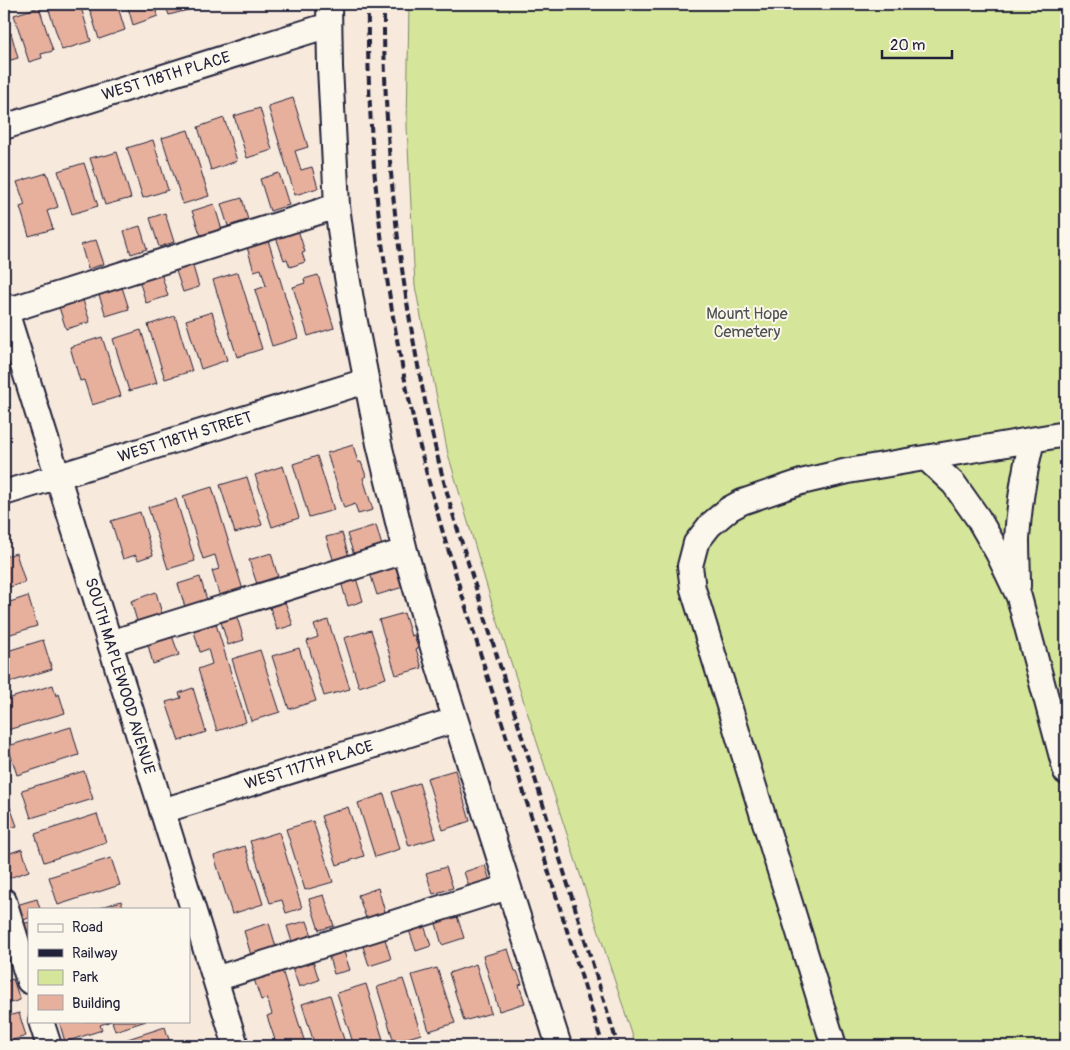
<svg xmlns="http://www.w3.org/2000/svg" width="1070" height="1050" font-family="Pangolin,sans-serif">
<rect width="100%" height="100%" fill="#f7e9dc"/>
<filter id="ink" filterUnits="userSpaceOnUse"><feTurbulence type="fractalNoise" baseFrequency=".02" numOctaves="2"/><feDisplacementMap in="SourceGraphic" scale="10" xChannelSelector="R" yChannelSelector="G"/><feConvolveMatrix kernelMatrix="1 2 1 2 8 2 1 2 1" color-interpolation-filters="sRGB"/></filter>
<g filter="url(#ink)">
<path fill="#d5e69a" stroke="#7c846a" d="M409,4H1066V1046H636L493,607L448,454L415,286L407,126Z"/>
<path fill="#e7b09d" stroke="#22223b" d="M47,4H80L91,41L62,50Z
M88,4H117L125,30L99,39Z
M127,4H154L158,16L133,25Z
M165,4H193L195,8L169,15Z
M39,7L53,51L41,54L42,58L29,62L14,15Z
M4,30L5,35L11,33L18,58L4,62Z
M293,98L308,147L295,151L301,170L312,167L318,188L295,195L268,106Z
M260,108L272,150L247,158L234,116Z
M224,118L237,161L211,170L198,127Z
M188,130L209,196L183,204L162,138Z
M153,140L168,190L143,198L127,148Z
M117,152L131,198L105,205L90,158L103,155L104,156Z
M84,163L98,206L72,214L58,171Z
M47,173L58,207L47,211L53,229L29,236L20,207L25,205L17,182Z
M279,173L289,205L270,211L260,179Z
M242,198L248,220L228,226L221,204Z
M214,204L222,230L201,236L192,211Z
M165,213L174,242L159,247L150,218Z
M140,226L147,249L131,254L124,231Z
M298,230L305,252L302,253L305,262L290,267L287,259L284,260L276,237Z
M96,240L104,264L88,269L81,245Z
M268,240L298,338L272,346L255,290L266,286L261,269L254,271L247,247Z
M192,263L199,287L183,292L175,268Z
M238,272L262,349L237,357L213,280Z
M161,273L168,296L146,303L139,280Z
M318,275L334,328L308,336L293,287L305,283L304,279Z
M121,284L129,309L106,316L98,292Z
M82,297L90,322L66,329L58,304Z
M212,312L227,360L201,369L186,320Z
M175,316L192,371L165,379L148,325Z
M141,330L157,383L129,391L113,339Z
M102,337L121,396L92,405L84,380L80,381L70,347Z
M353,445L358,462H361L366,476L363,478L373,510L358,514L355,504L344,508L327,453Z
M317,456L334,510L309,517L293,464Z
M283,466L299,518L272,527L255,475Z
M247,477L262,525L235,533L220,485Z
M212,487L243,590L220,597L212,571L219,569L215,555L203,559L183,496Z
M176,499L195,561L168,569L148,507Z
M140,512L153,555L138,560L136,555L123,559L111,521Z
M376,525L382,546L354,555L347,534Z
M342,533L349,557L334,562L326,537Z
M16,553L25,582L4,589V557Z
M271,553L278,577L257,584L249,560Z
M396,565L403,587L377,595L370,573Z
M200,577L207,600L185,607L178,584Z
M356,578L363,601L348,606L341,582Z
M156,592L162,614L137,621L131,601Z
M28,596L37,626L4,636V604Z
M285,602L293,625L277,630L270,607Z
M404,613L411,636L414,635L418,648L416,649L422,668L396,675L379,620Z
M237,617L244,640L228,645L221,622Z
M328,620L350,689L324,696L307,641L318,637L314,625Z
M215,621L246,722L217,731L198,669L212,664L208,649L200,652L193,628Z
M371,630L386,678L359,687L344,638Z
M171,633L179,655L153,664L147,641Z
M43,640L52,669L4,684V652Z
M299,648L316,701L289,709L272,656Z
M260,650L280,712L251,721L232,659Z
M53,685L56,696L59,694L65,713L4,731V700Z
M193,688L206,732L179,741L166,702L181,698L179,693Z
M71,727L79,755L17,775L8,746Z
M455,770L470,821L443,830L427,778Z
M84,771L93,799L31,818L22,790Z
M419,783L436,838L409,846L392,792Z
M384,794L400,849L375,857L358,803Z
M9,804L17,826L4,830V806Z
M348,807L364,856L337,865L321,816Z
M97,814L106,842L44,862L35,834Z
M313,821L333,882L305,890L286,829Z
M279,832L302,908L286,913L282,900L270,903L250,841Z
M245,846L263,904L232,914L214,856Z
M22,849L29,871L6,879L4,874V855Z
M111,858L120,885L58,905L49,877Z
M485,865L490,881L469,887L464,872Z
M446,867L453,888L433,894L426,873Z
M378,888L385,912L366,918L358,895Z
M324,895L334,926L319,930L309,899Z
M37,899L40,909H29V918L18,922L13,906Z
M121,901L124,909H96Z
M456,913L464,938L442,945L435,920Z
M307,921L312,936L292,942L287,926Z
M29,922V950L17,926Z
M269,923L276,947L251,955L244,931Z
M424,925L431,946L416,951L409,930Z
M384,936L391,959L369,966L362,943Z
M4,944L9,961L4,962Z
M343,949L350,970L334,974L328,954Z
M508,949L515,971H517L522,984L519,985L525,1003L499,1011L483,956Z
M312,958L319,980L299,987L291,964Z
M476,964L491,1013L464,1021L449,973Z
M281,967L306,1046H277L267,1016L272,1014L267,998L261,1000L253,976Z
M437,968L455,1023L429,1031L412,975Z
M13,979L20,1000L4,1005V982Z
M403,979L421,1034L394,1042L377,987Z
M366,984L385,1046H354L337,993Z
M330,995L346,1046H315L302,1004Z
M19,1013L26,1036L4,1043V1017Z
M59,1021H111L100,1025L102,1030L65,1042Z
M112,1021H146L115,1031Z
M165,1027L171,1046H106Z"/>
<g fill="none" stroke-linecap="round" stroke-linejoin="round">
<defs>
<path id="minor" d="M329,4L330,67L337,206L344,259L354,317L379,444L405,551L436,658L559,1046
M4,127L329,25
M4,305L236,1046
M6,311L337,206
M926,458L954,484L978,518L998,553L1019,597L1066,772
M4,493L366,381
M1018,586C1018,570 1017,555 1017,539C1019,505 1024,473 1032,440
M110,643L405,551
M162,811L455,720
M4,901L29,981
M215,979L508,887
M41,1021L49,1046
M834,1046L693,589L690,566L696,543L710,525L729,509L742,502L801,482L848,471L1066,434"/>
</defs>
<use href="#minor" stroke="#22223b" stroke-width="28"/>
<use href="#minor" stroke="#fbf7ec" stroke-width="24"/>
<path stroke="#22223b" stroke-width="4" stroke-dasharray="8 4" stroke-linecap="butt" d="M368,4C366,176 391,350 438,515C444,538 452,560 458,582C472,627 486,672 500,716C534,826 569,936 603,1046
M384,4C383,151 401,298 434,442C439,465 446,488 452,511L618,1046"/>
</g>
</g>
<g text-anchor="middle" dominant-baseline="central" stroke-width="4" stroke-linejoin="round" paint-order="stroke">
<g font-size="16" fill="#22223b" stroke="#fbf7ec">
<text transform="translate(166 76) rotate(-17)">WEST 118TH PLACE</text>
<text transform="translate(185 437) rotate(-17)">WEST 118TH STREET</text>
<text transform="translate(120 676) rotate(73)">SOUTH MAPLEWOOD AVENUE</text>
<text transform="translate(309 765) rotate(-17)">WEST 117TH PLACE</text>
</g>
<g font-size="16" fill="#4f5353" stroke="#fbf7ec">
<text x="747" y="314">Mount Hope<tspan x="747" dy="18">Cemetery</tspan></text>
</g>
</g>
<rect width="1070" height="1050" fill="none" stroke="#fbf7ec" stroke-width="20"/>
<rect x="10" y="10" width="1050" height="1030" fill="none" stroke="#22223b" stroke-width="2" filter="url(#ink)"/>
<rect x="28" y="908" width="162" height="115" fill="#fbf7ec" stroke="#a4a2a5"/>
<rect x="38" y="924" width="25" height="8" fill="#fbf7ec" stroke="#a4a2a5"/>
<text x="72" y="932" font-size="15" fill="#22223b">Road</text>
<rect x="38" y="949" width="25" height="8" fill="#22223b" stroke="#a4a2a5"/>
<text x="72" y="958" font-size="15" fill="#22223b">Railway</text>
<rect x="38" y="970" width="25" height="15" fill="#d5e69a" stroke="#a4a2a5"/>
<text x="72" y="982" font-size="15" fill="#22223b">Park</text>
<rect x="38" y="995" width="25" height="15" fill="#e7b09d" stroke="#a4a2a5"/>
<text x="72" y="1008" font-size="15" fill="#22223b">Building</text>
<path d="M882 50v8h70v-8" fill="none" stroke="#22223b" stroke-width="2.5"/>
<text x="890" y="50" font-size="15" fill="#22223b" stroke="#fbf7ec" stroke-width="4" paint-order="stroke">20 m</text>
</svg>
